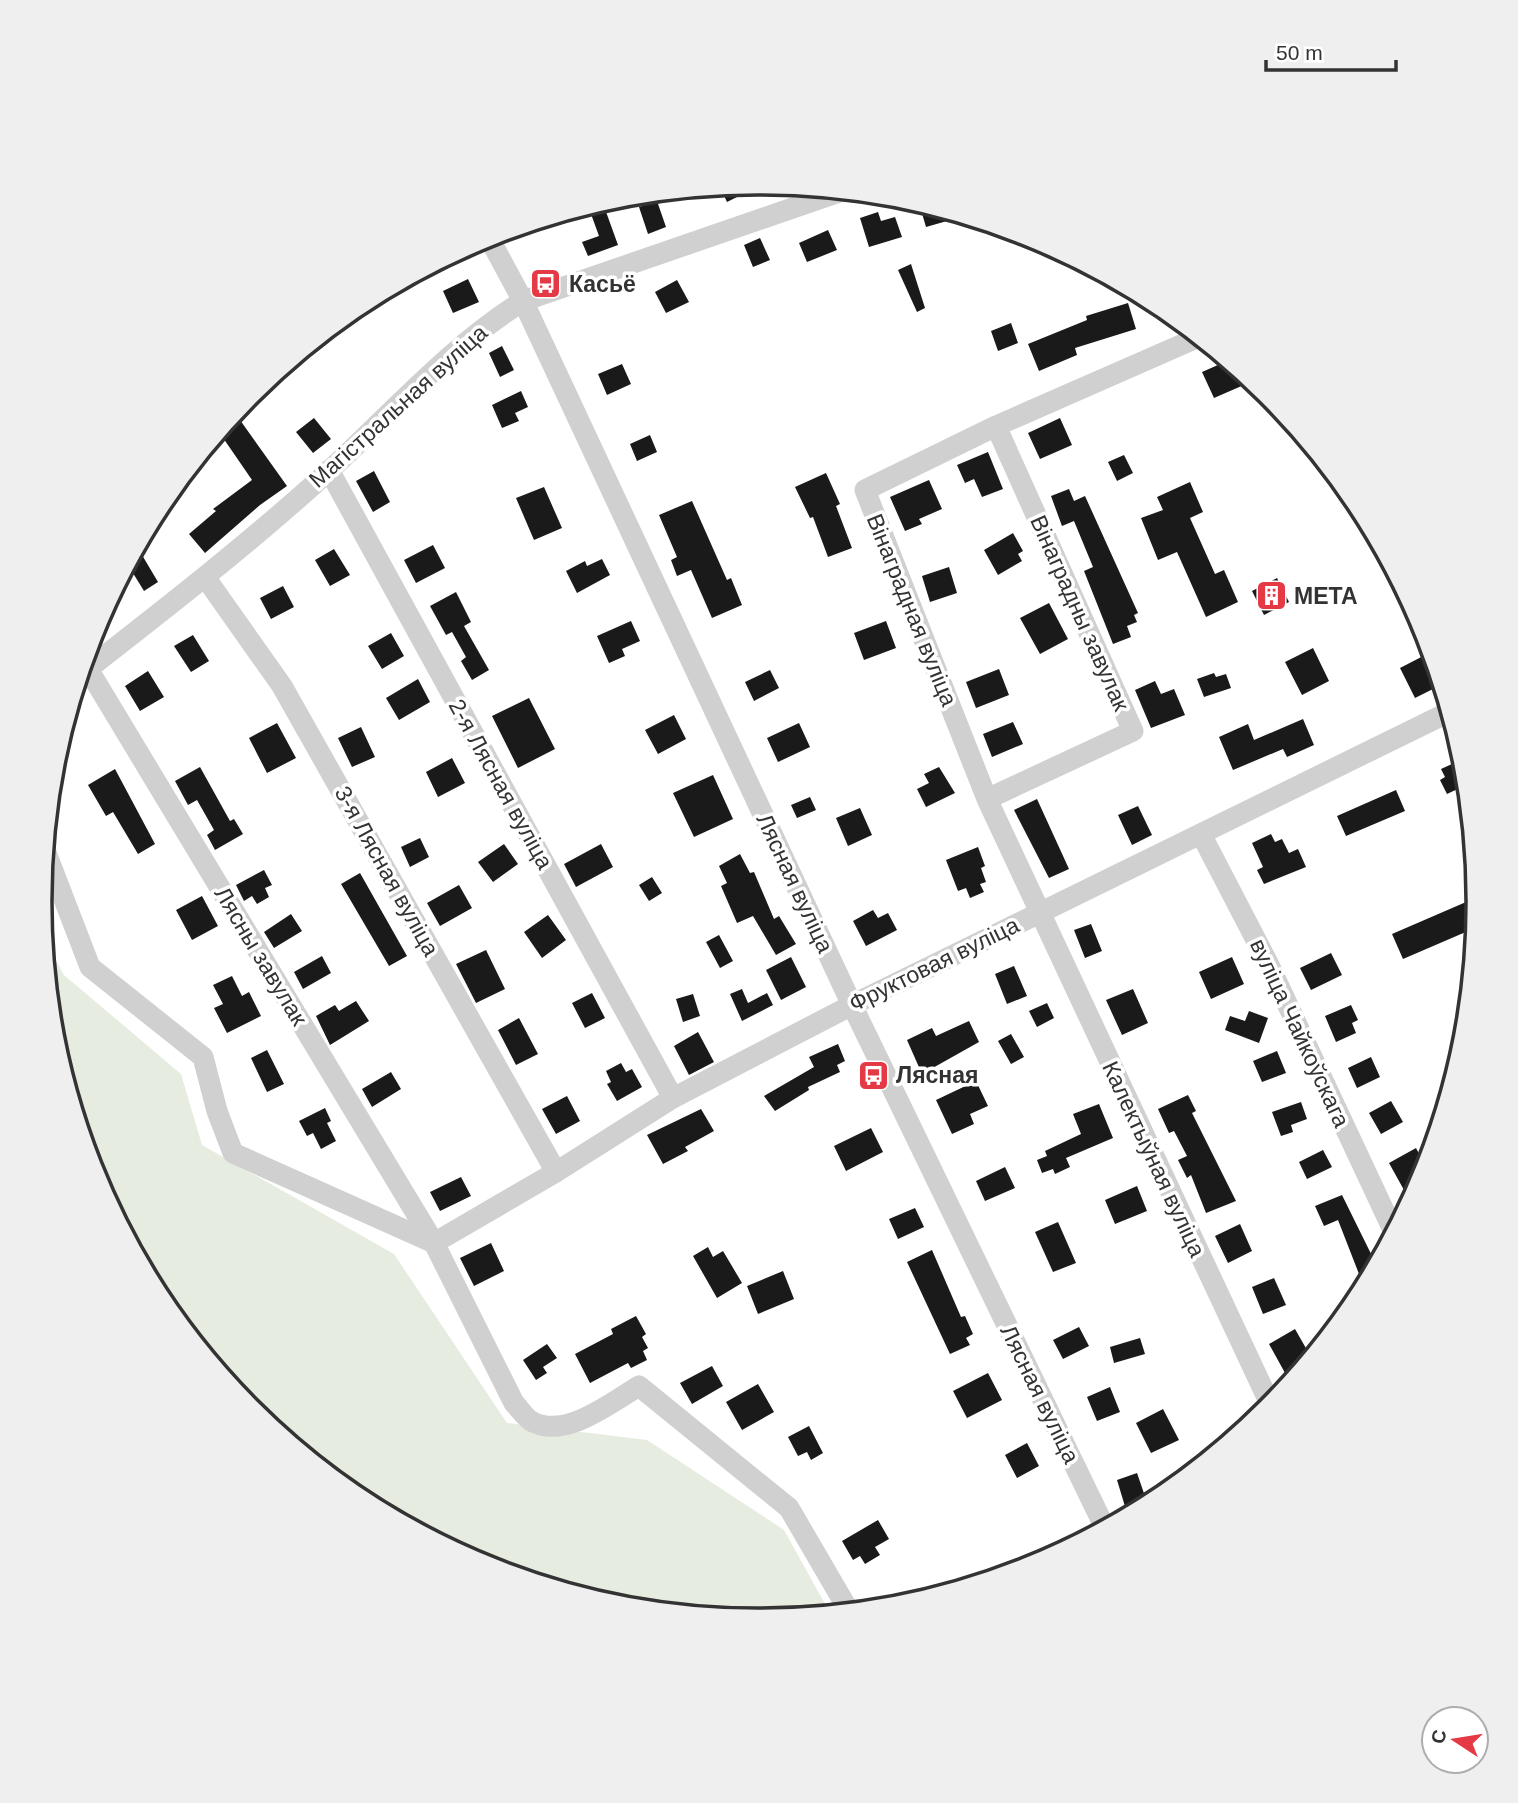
<svg xmlns="http://www.w3.org/2000/svg" width="1518" height="1803" font-family="Arial,sans-serif">
<rect width="100%" height="100%" fill="#fff"/>
<path fill="#e6ecdf" d="M44,939L64,975L181,1074L202,1145L394,1254L507,1423L647,1440L784,1530L830,1613L759,1620L618,1606L484,1565L359,1499L250,1409L161,1300L95,1176L54,1041Z"/>
<path fill="#1a1a1a" d="M765,183L727,202L720,187L759,183Z
M657,201L666,227L648,234L639,207Z
M919,203L944,210L947,221L926,227Z
M605,209L618,245L588,256L582,242L599,236L591,214Z
M878,212L881,221L895,217L902,237L869,247L860,218Z
M828,230L837,250L807,262L799,243Z
M760,238L770,260L753,267L744,245Z
M911,264L925,308L917,312L898,270Z
M468,279L479,302L453,313L443,291Z
M677,280L689,302L666,313L655,292Z
M1128,303L1136,329L1075,348L1077,355L1039,371L1028,344L1087,320L1086,316Z
M1011,323L1018,343L998,351L991,331Z
M502,346L514,370L500,377L489,353Z
M1227,361L1253,381L1214,398L1202,372Z
M622,364L631,384L607,395L598,374Z
M521,391L528,407L515,413L519,421L502,428L492,405Z
M235,413L287,486L260,505L205,553L189,534L216,511L213,509L252,480L219,432Z
M314,418L331,439L313,453L296,432Z
M1060,418L1072,445L1040,459L1028,433Z
M650,435L657,452L637,461L630,444Z
M988,452L1003,489L982,497L974,479L965,483L957,465Z
M1124,455L1133,473L1117,481L1108,462Z
M374,471L390,502L373,512L356,481Z
M826,473L840,504L836,506L852,548L828,557L813,517L810,518L795,487Z
M929,480L942,509L919,519L922,524L905,531L890,497Z
M1190,482L1203,512L1190,518L1215,574L1224,570L1238,602L1206,617L1177,552L1158,560L1141,518L1163,510L1157,497Z
M544,487L562,528L534,540L516,498Z
M1069,489L1074,501L1085,496L1138,613L1134,615L1137,622L1127,626L1131,637L1113,644L1084,571L1093,567L1074,521L1062,526L1051,496Z
M692,501L727,580L731,578L742,605L712,618L691,570L677,576L671,560L677,557L659,515Z
M1013,533L1023,551L1018,554L1022,561L998,575L984,550Z
M433,545L445,568L416,583L404,560Z
M334,549L350,575L330,586L315,560Z
M142,555L158,582L144,591L128,565Z
M602,559L610,575L577,593L566,571L585,561L587,566Z
M949,567L957,593L930,602L922,576Z
M1277,578L1289,602L1264,615L1252,591Z
M283,586L294,607L271,619L260,598Z
M456,592L471,622L464,626L489,670L472,680L461,661L466,657L452,632L446,635L430,606Z
M1049,603L1068,639L1040,654L1020,618Z
M631,621L640,641L622,649L625,656L609,663L597,636Z
M886,621L896,648L864,660L854,633Z
M391,633L404,656L382,669L368,646Z
M193,635L209,661L191,672L174,646Z
M1313,648L1329,681L1302,695L1285,662Z
M1431,652L1441,685L1415,698L1400,668Z
M999,669L1009,695L976,708L966,682Z
M770,670L779,688L754,701L745,682Z
M148,671L164,697L140,711L125,686Z
M1214,673L1216,677L1226,674L1231,688L1204,697L1197,679Z
M418,679L430,702L399,720L386,698Z
M1155,681L1161,694L1174,689L1185,715L1151,728L1135,690Z
M529,698L555,749L518,768L492,716Z
M674,715L686,739L658,754L645,730Z
M1303,719L1314,745L1287,757L1283,749L1233,770L1219,737L1248,724L1254,740Z
M1013,722L1023,744L992,757L983,734Z
M277,723L296,758L267,773L249,738Z
M799,723L810,747L778,762L767,738Z
M361,727L375,757L352,767L338,738Z
M452,758L465,783L438,797L426,772Z
M1463,759L1466,785L1447,794L1440,780L1445,777L1441,769Z
M200,767L230,821L234,819L243,834L215,850L207,835L214,830L197,800L188,805L175,781Z
M939,767L955,793L926,807L917,789L929,783L924,774Z
M115,769L155,844L138,854L113,812L106,816L88,785Z
M713,775L733,819L694,837L673,793Z
M1396,790L1405,811L1346,836L1337,816Z
M810,797L816,810L797,818L791,805Z
M1037,799L1069,869L1049,878L1014,810Z
M1138,806L1152,835L1132,845L1118,815Z
M860,808L872,835L848,846L836,818Z
M1271,834L1275,842L1282,839L1289,853L1298,849L1306,867L1264,884L1257,870L1263,867L1252,843Z
M420,838L429,857L410,867L401,847Z
M504,844L518,864L493,882L478,862Z
M601,844L613,867L576,887L564,864Z
M978,847L985,866L981,868L986,882L980,884L984,892L970,898L966,888L958,891L946,860Z
M740,854L750,873L754,872L774,919L779,916L796,944L776,955L753,916L737,923L721,886L727,883L719,866Z
M264,870L272,885L265,888L269,897L257,904L252,896L244,901L236,885Z
M360,873L407,956L389,966L341,884Z
M652,877L662,893L649,901L639,885Z
M459,885L472,908L440,926L427,903Z
M202,896L218,926L192,940L176,910Z
M1473,899L1477,909L1475,928L1403,959L1392,934Z
M873,910L878,918L888,913L897,930L866,946L853,921Z
M291,914L302,931L274,948L264,932Z
M548,915L566,940L542,958L524,932Z
M1091,924L1102,951L1085,958L1074,930Z
M719,935L733,961L720,968L706,942Z
M486,950L505,989L476,1003L456,964Z
M1331,953L1342,975L1311,990L1300,968Z
M322,956L331,973L303,989L294,972Z
M791,957L806,987L781,1000L766,970Z
M1232,957L1244,984L1211,999L1199,972Z
M1014,966L1027,996L1007,1004L995,974Z
M232,976L242,996L249,992L261,1016L227,1033L214,1008L223,1004L213,985Z
M742,989L748,1003L767,993L773,1005L742,1021L730,994Z
M1133,989L1148,1023L1122,1035L1106,1000Z
M592,993L605,1018L585,1028L572,1003Z
M693,994L700,1016L683,1022L676,999Z
M356,1001L369,1021L330,1045L316,1016L335,1005L339,1011Z
M1047,1003L1054,1018L1037,1027L1029,1011Z
M1351,1005L1358,1020L1352,1023L1356,1033L1336,1042L1325,1016Z
M1249,1011L1268,1018L1259,1043L1225,1030L1230,1016L1245,1021Z
M519,1018L538,1054L516,1065L498,1030Z
M969,1021L979,1042L922,1074L907,1040L932,1028L936,1036Z
M698,1032L714,1062L689,1075L674,1046Z
M1011,1034L1024,1057L1011,1064L998,1041Z
M838,1044L845,1061L837,1065L840,1072L808,1087L809,1090L775,1111L764,1096L814,1067L809,1057Z
M267,1050L284,1084L267,1092L251,1058Z
M1277,1051L1286,1073L1262,1082L1253,1061Z
M1371,1057L1380,1077L1357,1088L1348,1068Z
M621,1063L626,1072L632,1069L642,1087L617,1101L607,1084L611,1082L606,1071Z
M391,1072L401,1089L372,1107L362,1089Z
M976,1081L988,1106L970,1114L974,1124L952,1134L936,1100Z
M1188,1095L1196,1111L1192,1113L1236,1201L1206,1213L1191,1175L1187,1178L1178,1160L1187,1156L1174,1131L1169,1133L1158,1109Z
M567,1096L580,1121L556,1134L542,1109Z
M1391,1101L1403,1122L1381,1134L1369,1113Z
M1301,1102L1307,1119L1291,1125L1293,1132L1281,1136L1272,1112Z
M1099,1104L1113,1138L1066,1158L1070,1167L1055,1174L1053,1169L1042,1173L1037,1160L1047,1156L1045,1151L1081,1134L1073,1114Z
M325,1108L331,1121L327,1123L336,1141L321,1149L313,1133L307,1136L299,1121Z
M701,1109L714,1131L685,1147L688,1151L663,1164L647,1135Z
M871,1128L883,1152L846,1171L834,1146Z
M1416,1148L1426,1167L1423,1177L1404,1190L1389,1163Z
M1323,1150L1332,1167L1307,1179L1299,1162Z
M1005,1167L1015,1188L985,1201L976,1181Z
M461,1177L471,1196L440,1211L430,1192Z
M1137,1186L1147,1211L1115,1224L1105,1200Z
M1342,1195L1376,1264L1359,1274L1338,1220L1324,1226L1315,1206Z
M915,1208L924,1227L898,1239L889,1219Z
M1058,1222L1076,1263L1053,1272L1035,1232Z
M1240,1224L1252,1251L1228,1263L1215,1236Z
M491,1243L504,1271L474,1286L460,1258Z
M708,1247L713,1257L723,1251L742,1283L717,1298L693,1256Z
M932,1250L961,1317L965,1316L973,1334L966,1338L970,1345L950,1354L907,1262Z
M783,1271L794,1299L758,1314L747,1286Z
M1274,1278L1286,1305L1263,1314L1252,1287Z
M636,1316L646,1334L642,1337L648,1348L643,1351L647,1360L631,1368L628,1363L590,1383L575,1354L613,1334L611,1329Z
M1079,1327L1089,1346L1063,1359L1053,1340Z
M1295,1329L1311,1357L1290,1382L1269,1344Z
M1140,1338L1145,1354L1114,1363L1110,1347Z
M547,1344L557,1358L543,1367L547,1373L536,1380L523,1360Z
M712,1366L723,1386L692,1404L680,1383Z
M988,1373L1002,1400L967,1418L953,1391Z
M758,1384L774,1412L742,1430L726,1402Z
M1110,1387L1120,1412L1097,1421L1087,1397Z
M1163,1409L1179,1440L1151,1453L1136,1423Z
M809,1426L823,1453L811,1460L807,1452L798,1456L788,1437Z
M1027,1443L1039,1466L1017,1478L1005,1455Z
M1137,1473L1148,1505L1127,1513L1117,1480Z
M878,1520L889,1539L875,1547L880,1555L865,1564L860,1556L853,1560L842,1541Z"/>
<g fill="none" stroke-linecap="round" stroke-linejoin="round">
<path stroke="#d0d0d0" stroke-width="21" d="M488,236L523,301L852,1005L1105,1528
M1199,337L996,426L865,490L987,799L1271,1406
M329,470L673,1098
M205,577L282,686L556,1172
M88,669L434,1243L514,1403C520,1409 526,1419 533,1422C566,1439 612,1402 639,1386L789,1508L849,1611
M80,675C165,609 251,542 331,469C393,412 451,346 523,301L842,191
M987,799L1133,731L996,426
M1202,836L1269,965L1394,1232
M45,850L90,967L203,1057L217,1111L233,1153L434,1243
M434,1243L556,1172L673,1098L852,1005L1449,712"/>
</g>
<defs>
<symbol id="bus-square" viewBox="-11 -11 22 22"><rect x="-9" y="-9" width="18" height="18" rx="4" fill="#e63946" stroke="#fff"/><path d="M-5-6H5V4H4V6H2V4H-2V6H-4V4H-5ZM-3.5-4V0h7V-4ZM-3.5 1.2v1.5H-2V1.2ZM2 1.2v1.5H3.5V1.2Z" fill="#fff"/></symbol>
<symbol id="building-square" viewBox="-11 -11 22 22"><rect x="-9" y="-9" width="18" height="18" rx="4" fill="#e63946" stroke="#fff"/><path d="M-4-6H4V6H1V3H-1V6H-4ZM-2.5-4.3h1.7v1.8h-1.7ZM.8-4.3h1.7v1.8H.8ZM-2.5-1h1.7V.8h-1.7ZM.8-1h1.7V.8H.8Z" fill="#fff"/></symbol>
</defs>
<g fill-rule="evenodd">
<use href="#bus-square" x="528" y="266" width="35" height="35"/>
<use href="#building-square" x="1254" y="578" width="35" height="35"/>
<use href="#bus-square" x="856" y="1058" width="35" height="35"/>
</g>
<g text-anchor="middle" dominant-baseline="central" stroke-width="7" stroke-linejoin="round" paint-order="stroke">
<g font-size="23" font-weight="bold" fill="#333" stroke="#fff" text-anchor="start">
<text x="569" y="284">Касьё</text>
<text x="1294" y="596">МЕТА</text>
<text x="896" y="1075">Лясная</text>
</g>
<g font-size="23" fill="#333" stroke="#fff">
<text transform="translate(398 406) rotate(-42)">Магістральная вуліца</text>
<text transform="translate(912 610) rotate(68)">Вінаградная вуліца</text>
<text transform="translate(1080 613) rotate(66)">Вінаградны завулак</text>
<text transform="translate(501 784) rotate(61)">2-я Лясная вуліца</text>
<text transform="translate(387 871) rotate(61)">3-я Лясная вуліца</text>
<text transform="translate(795 883) rotate(65)">Лясная вуліца</text>
<text transform="translate(261 956) rotate(59)">Лясны завулак</text>
<text transform="translate(934 964) rotate(-26)">Фруктовая вуліца</text>
<text transform="translate(1300 1033) rotate(65)">вуліца Чайкоўскага</text>
<text transform="translate(1154 1159) rotate(65)">Калектыўная вуліца</text>
<text transform="translate(1040 1394) rotate(64)">Лясная вуліца</text>
</g>
</g>
<path d="M0 0H1518V1803H0ZM758 195H760A706 706 0 0 1 1466 901V902A706 706 0 0 1 760 1608H758A706 706 0 0 1 52 902V901A706 706 0 0 1 758 195Z" fill="#efefef" fill-rule="evenodd"/>
<path fill="none" stroke="#333" stroke-width="3.5" d="M758 195H760A706 706 0 0 1 1466 901V902A706 706 0 0 1 760 1608H758A706 706 0 0 1 52 902V901A706 706 0 0 1 758 195Z"/>
<g transform="translate(1455 1740) rotate(282)"><circle r="33" fill="#ffffff" stroke="#adadad" stroke-width="2"/>
<path d="M0-5L12 26L0 18L-12 26Z" fill="#e63946"/>
<text y="-10" font-size="19" font-weight="bold" text-anchor="middle" fill="#333333">С</text>
</g>
<path d="M1266 60v10h130v-10" fill="none" stroke="#333333" stroke-width="3.5"/>
<text x="1276" y="60" font-size="21" fill="#333333" stroke="#ffffff" stroke-width="5" paint-order="stroke">50 m</text>
</svg>
